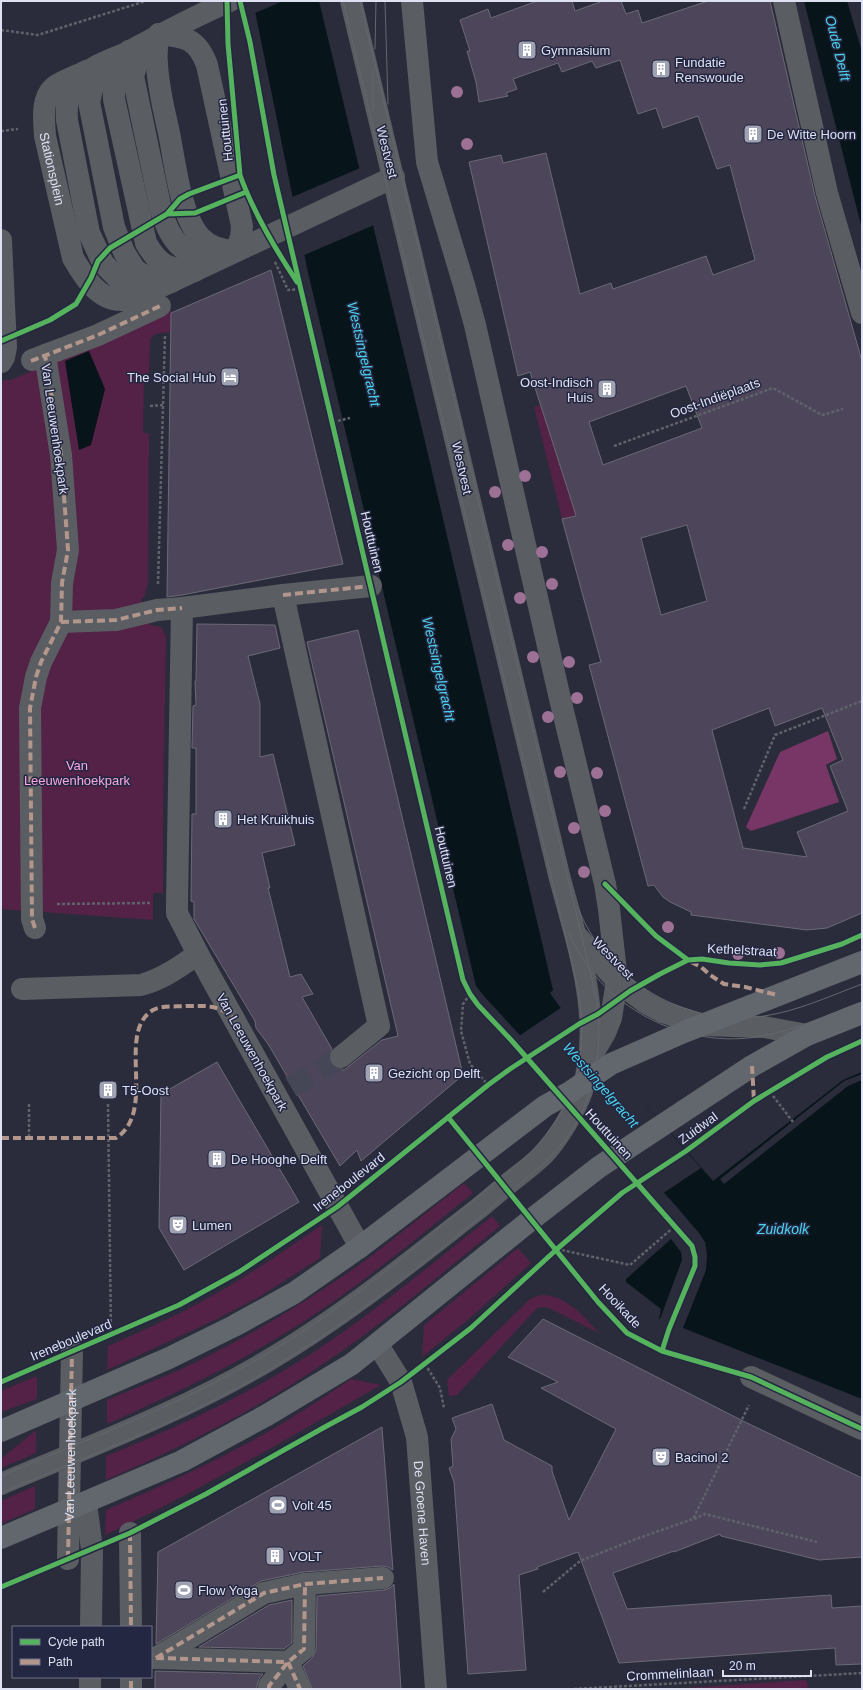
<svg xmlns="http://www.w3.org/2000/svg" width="863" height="1690" font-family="Helvetica,sans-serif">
<rect width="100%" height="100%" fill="#2a2c3b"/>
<path fill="#542147" d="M172,310L170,332C162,333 154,332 150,340L149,372L147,376L144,377L143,432L149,434L148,583L145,595L141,600L150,625L161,627L166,637L163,807V893H153V920L1,909V382L7,379L8,381L30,372Z
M541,405L574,509L576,516L562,519L534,407Z
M464,1183L473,1193C418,1237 365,1282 306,1320C243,1361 175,1394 107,1424V1400C130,1390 154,1381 177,1371C231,1346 285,1315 334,1282C380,1252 421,1216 464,1183Z
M492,1216L500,1226C443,1272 387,1321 326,1362C257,1409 183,1447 106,1480V1456C184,1424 263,1388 333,1339C388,1301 439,1258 492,1216Z
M322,1225L320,1258L259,1297L217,1319L107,1370L108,1346C139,1332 171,1318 201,1302C243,1279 283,1252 322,1225Z
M518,1248L531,1263L470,1318L422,1357L424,1325Z
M541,1295C566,1294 584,1317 599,1333L549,1308L543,1307L537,1308L457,1395L449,1396L447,1380L526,1303L530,1299Z
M37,1376V1399L1,1412V1391Z
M351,1379L381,1385C290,1437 200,1491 105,1535L106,1510C159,1487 213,1463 264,1434C294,1417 323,1398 351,1379Z
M36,1430V1453L1,1468V1459Z
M35,1486V1509L1,1524V1501Z
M806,1680L809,1689H672Z"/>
<path fill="#773666" d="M828,731L837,759L826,765L839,802L751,831L746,827L780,752Z"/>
<path fill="#071419" d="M253,1H319L423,433L553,990L550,993L560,1007L713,1181L843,1080L862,1072V1399L683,1328L706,1270L707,1254L705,1242L699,1233L676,1206L484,996L476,986L307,268Z
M804,1H847L862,52V229Z
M89,351L105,389L91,445L79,450L65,361Z
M671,1239L681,1252L682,1260L660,1319H659L661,1309L626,1282V1279Z"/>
<path fill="#2a2c3b" d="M251,1H283L253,14Z
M360,168L374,225L302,256L290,198Z
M562,1007L686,1151L701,1168L662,1194L519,1036Z
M862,1074V1080L848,1086L724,1184L720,1179L844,1081Z"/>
<path fill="#4d465b" stroke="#6b6975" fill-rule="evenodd" d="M537,1H572L575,11L603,1H621L626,14L638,10L642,23L708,1H770L815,196L862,361V913L827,928L807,930L691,915V912L670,902L663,897L654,885L648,886L589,665L601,662L562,519L576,516L574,509L530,372L518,376L469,162L501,155L503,163L546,153L580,294L611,283L613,289L706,256L713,275L755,260L730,165L717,169L698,116L663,128L656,108L638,114L620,60L596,68L592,61L562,72L558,63L513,79L517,89L506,93L508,96L479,102L476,82L467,51H470L460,20L488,9L491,18ZM686,386L702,428L603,465L589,422ZM687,525L707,601L661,615L641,538ZM769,708L775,726L822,708L843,760L830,766L848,811L797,832L807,857L743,848L712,730Z
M271,270L343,564L182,595L167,597L171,313Z
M197,624L275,625L280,648L248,656L260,704V757L273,754L295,845L262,853L270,888H268L290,977L301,974L313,994L302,997L332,1049L329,1053V1059L331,1065L337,1069L344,1070L382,1040L398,1036L307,642L358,630L463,1075L361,1161L357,1150L340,1166L268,1044L256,1028L255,1021L194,919V902L191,901L192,814H196V748H192L193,706L196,705L195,681H196Z
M217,1062L299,1202L184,1270L159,1228L161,1094Z
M543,1319L745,1422L862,1478V1557L819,1560L721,1536L720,1534L674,1552V1551L613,1573L627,1609L831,1595L832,1608L862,1606V1664L836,1665L835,1648L619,1663L578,1552L537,1567L538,1569L519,1575L526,1670L468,1674L454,1482L449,1468L453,1466L451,1439L456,1429L452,1418L492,1404L504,1440L552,1466V1471L569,1520L616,1429L541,1388L558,1382L508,1357Z
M382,1427L393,1570L388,1567L382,1566L304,1572L261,1581L156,1644L158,1552Z
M394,1584L401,1689H312L303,1666L312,1658L316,1650L317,1596L384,1590L390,1588Z
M292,1600V1643L284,1649L199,1647L269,1605Z
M155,1671L263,1674L259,1679L256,1689H155Z"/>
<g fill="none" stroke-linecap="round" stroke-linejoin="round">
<path stroke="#454756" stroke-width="22" stroke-dasharray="22 11" stroke-linecap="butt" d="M291,1087L341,1057"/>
<path stroke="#60626b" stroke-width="2.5" stroke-dasharray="3 2" stroke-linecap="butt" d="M1,30L38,35L146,1
M1,131L18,129
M275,262L288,290L301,289
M150,406L163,405
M333,422L350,418
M614,446L773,388L822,415L843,409
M158,584L165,335
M744,809L775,735L862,701
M57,904L150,903
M470,994L463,1004L461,1031L470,1064L488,1085
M770,1092L793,1122
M29,1104V1139
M108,1104L111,1335
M557,1249L630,1265L675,1226
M425,1364L440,1388L444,1408
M694,1519L705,1514L817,1542
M543,1592L580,1561L636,1539L693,1519L749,1405
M574,1689L862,1673"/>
<g stroke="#5a5d62" stroke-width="22">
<path d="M412,1L427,162L464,285L475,325L561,703L605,884L609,909L617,981L611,1018L605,1033L592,1055"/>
<path d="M784,1L827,193L862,313"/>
<path d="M159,34C185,37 197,38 207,65L242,226L241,237L236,251C195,265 173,252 161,210L133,76L141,52Z"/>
<path d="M159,34C157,44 156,54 157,64C158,87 164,110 169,133C175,162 180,215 200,237C209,247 220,250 233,251"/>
<path d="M129,51L114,71V99L146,243C159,266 168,269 195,271"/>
<path d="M107,63L96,74L89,102L114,227L124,252L135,270L156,282H171"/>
<path id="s1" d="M86,71C77,76 61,81 54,87C41,98 44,120 45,136L73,258C84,277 99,302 124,300C131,300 139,296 145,294L394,177"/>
<path d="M1,240L6,347L4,357L1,362"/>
<path d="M145,294L125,286L103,263L89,233L67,120C66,104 67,93 78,80C90,66 112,60 128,52C162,34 195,16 230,1"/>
<path d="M32,360L98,335L160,306"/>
<path d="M283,595L379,1026L341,1057"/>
<path d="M61,622L116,620L157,610L182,608"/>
<path d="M35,928L32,919L30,708L36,677L41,662L61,622L62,583L68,550L61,455L45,355"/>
<path d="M577,936L617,981L646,1003L663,1012L702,1025L764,1027L807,1035"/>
<path d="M22,989L141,985C163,979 179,967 198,954"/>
<path d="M360,1247L198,954L177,913V904L182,608L283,595L371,586"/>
<path id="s2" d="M378,1345L401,1382L417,1437L436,1689"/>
<path d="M751,1377L862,1429"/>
<path d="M1,1484C91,1446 185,1410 269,1360C335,1321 395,1274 456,1226C472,1214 488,1201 503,1188C516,1177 531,1167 543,1155C557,1141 576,1109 582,1091C605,1020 577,944 559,875L351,1"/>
<path d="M86,1503L92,1549L91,1627"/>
<path d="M130,1533L131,1627"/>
<path id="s3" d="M68,1559L72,1350"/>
<path d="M155,1658L288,1662"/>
<path d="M156,1658L264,1593L305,1584L383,1578"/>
<path d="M288,1662L300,1689"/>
<path d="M90,1689V1677"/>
<path d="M131,1689V1677"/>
<path d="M269,1689V1686L288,1662L304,1649L305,1584"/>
</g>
<path stroke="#62676e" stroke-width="22" d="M1,1431L169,1358L234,1326L294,1293L360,1247L545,1106L570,1092L611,1064L684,1032L862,962
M1,1538L182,1461L267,1415L352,1364L532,1219L599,1167L752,1066L807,1035L862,1013"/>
<path stroke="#64676e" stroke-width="1" d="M385,1L388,104
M375,49L376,1
M373,111V71
M579,910C607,981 688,1028 764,1016C798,1011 830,996 862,984
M569,932C598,1006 684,1051 762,1036C796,1030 829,1014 862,1002
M1,1476C90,1438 182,1404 265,1355C326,1319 381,1276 435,1231C465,1207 495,1184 524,1159C575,1109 591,1055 577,985L343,1
M1,1493C92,1454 187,1420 272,1368C371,1309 461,1234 549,1159C556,1150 564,1142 570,1133C598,1090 602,1051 597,1001L360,1"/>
<path stroke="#b2968c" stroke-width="4" stroke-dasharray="8 4" stroke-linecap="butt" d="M31,361L98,335L160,306
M283,595L371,586
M61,622L116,620L157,610L182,608
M35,928L32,919L30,708L36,677L41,662L61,622L62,583L68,550L61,455L45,355
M691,962L701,967L710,975L724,984L745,987L777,995
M752,1066L754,1101
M1,1138H116C158,1111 115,1033 153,1010C162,1005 176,1007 186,1006C205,1006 217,1004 232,1017
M130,1533L131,1627
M68,1559L72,1350
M156,1658L264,1593L305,1584L383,1578
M156,1658L288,1662
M288,1662L300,1689
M131,1689V1677
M269,1689V1686L288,1662L304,1649L305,1584"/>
<defs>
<path id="cycleway" d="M227,1L228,44L240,175C253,212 276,250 297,282
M240,1L250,42L274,175L463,980L470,994L478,1005L512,1041L692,1246L695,1257V1266L669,1329L662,1351
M167,214L195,213L246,192
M1,341L50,320L76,304L91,278L98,261L110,248L167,214L180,199L189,194L240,175
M605,884L656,936L688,960
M448,1117L598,1302L627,1333L662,1351L751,1377L862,1429
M1,1382L179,1305L239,1272L337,1207L488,1085L510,1069L579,1024L598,1014L630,991L660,974L688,960L702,959L729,963L760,965L781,963L842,944L862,935
M1,1587L130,1533L206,1494L323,1428L362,1407L401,1382L471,1328L557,1249L622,1193L686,1151L754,1101L827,1057L862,1041"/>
</defs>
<use href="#cycleway" stroke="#242741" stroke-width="8"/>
<use href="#cycleway" stroke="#56b35d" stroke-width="5"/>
</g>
<g fill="#9d7095">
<circle cx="457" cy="92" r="6"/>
<circle cx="467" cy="144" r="6"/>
<circle cx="525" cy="476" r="6"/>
<circle cx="495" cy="492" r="6"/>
<circle cx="508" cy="545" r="6"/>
<circle cx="542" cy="552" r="6"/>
<circle cx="552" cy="584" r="6"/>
<circle cx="520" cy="598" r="6"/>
<circle cx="533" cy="657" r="6"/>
<circle cx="569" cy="662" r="6"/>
<circle cx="577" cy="698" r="6"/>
<circle cx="548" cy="717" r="6"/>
<circle cx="560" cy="772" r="6"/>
<circle cx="597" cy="773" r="6"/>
<circle cx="605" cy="811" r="6"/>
<circle cx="574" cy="828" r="6"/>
<circle cx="584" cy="872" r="6"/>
<circle cx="668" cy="927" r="6"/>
<circle cx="779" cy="953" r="6"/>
<circle cx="738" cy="954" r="6"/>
</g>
<defs>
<symbol id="building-square" viewBox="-11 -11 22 22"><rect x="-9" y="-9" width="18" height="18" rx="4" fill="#9ea2b2" stroke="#242741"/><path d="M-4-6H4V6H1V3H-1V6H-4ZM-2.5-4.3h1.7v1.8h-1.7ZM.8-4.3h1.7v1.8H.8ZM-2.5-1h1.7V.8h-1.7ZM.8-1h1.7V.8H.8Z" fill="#fff"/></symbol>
<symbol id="hotel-square" viewBox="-11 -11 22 22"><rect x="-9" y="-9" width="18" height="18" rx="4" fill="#9ea2b2" stroke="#242741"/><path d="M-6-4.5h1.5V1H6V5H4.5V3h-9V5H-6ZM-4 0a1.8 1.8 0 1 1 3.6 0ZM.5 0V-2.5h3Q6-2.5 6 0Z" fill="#fff"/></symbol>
<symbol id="theatre-square" viewBox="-11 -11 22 22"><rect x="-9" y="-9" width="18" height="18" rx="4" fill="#9ea2b2" stroke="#242741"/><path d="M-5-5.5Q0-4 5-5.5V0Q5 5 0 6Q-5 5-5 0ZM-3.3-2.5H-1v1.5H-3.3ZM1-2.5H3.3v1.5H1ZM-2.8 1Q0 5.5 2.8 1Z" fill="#fff"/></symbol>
<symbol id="stadium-square" viewBox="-11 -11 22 22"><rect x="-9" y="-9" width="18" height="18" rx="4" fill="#9ea2b2" stroke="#242741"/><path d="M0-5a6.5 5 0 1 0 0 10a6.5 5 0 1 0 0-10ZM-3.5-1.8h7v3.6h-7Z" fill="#fff"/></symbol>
</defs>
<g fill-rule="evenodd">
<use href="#building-square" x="516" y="39" width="22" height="22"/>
<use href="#building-square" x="650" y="58" width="22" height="22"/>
<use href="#building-square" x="742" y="123" width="22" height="22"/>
<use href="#hotel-square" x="219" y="366" width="22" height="22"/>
<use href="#building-square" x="596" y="378" width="22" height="22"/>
<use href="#building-square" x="212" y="808" width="22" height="22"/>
<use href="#building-square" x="363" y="1062" width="22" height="22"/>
<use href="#building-square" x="97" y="1079" width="22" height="22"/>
<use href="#building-square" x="206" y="1148" width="22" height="22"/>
<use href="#theatre-square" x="167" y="1214" width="22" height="22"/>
<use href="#theatre-square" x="650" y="1446" width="22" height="22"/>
<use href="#stadium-square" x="267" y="1494" width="22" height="22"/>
<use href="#building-square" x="264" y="1545" width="22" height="22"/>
<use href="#stadium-square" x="173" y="1579" width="22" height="22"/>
</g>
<g text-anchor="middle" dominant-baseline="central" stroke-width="3" stroke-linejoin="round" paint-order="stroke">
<g font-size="13" fill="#dde1f2" stroke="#242741" text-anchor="start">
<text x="541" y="50">Gymnasium</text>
<text x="675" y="62">Fundatie<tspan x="675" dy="15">Renswoude</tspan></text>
<text x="767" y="134">De Witte Hoorn</text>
<text x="216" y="377" text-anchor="end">The Social Hub</text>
<text x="593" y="382" text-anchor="end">Oost-Indisch<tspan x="593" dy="15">Huis</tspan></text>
<text x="237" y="819">Het Kruikhuis</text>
<text x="388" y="1073">Gezicht op Delft</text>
<text x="122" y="1090">T5-Oost</text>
<text x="231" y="1159">De Hooghe Delft</text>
<text x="192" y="1225">Lumen</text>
<text x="675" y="1457">Bacinol 2</text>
<text x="292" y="1505">Volt 45</text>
<text x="289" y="1556">VOLT</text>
<text x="198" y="1590">Flow Yoga</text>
</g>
<g font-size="13" fill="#dde1f2" stroke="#242741">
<text transform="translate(225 130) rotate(-96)">Houttuinen</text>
<text transform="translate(387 152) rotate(76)">Westvest</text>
<text stroke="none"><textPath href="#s1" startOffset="121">Stationsplein</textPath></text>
<text transform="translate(715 398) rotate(-20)">Oost-Indiëplaats</text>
<text transform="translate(55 429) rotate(82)">Van Leeuwenhoekpark</text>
<text transform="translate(462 468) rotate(77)">Westvest</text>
<text transform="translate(372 542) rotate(77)">Houttuinen</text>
<text transform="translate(446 857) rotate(77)">Houttuinen</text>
<text transform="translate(742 950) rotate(3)">Kethelstraat</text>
<text transform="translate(613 958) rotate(46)">Westvest</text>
<text transform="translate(252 1052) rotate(61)">Van Leeuwenhoekpark</text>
<text transform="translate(698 1128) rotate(-36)">Zuidwal</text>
<text transform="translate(609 1134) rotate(48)">Houttuinen</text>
<text transform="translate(349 1182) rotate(-38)">Ireneboulevard</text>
<text transform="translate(620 1306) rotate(47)">Hooikade</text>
<text transform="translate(71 1340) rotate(-23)">Ireneboulevard</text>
<text stroke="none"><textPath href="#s3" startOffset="104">Van Leeuwenhoekpark</textPath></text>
<text stroke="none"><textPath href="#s2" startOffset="177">De Groene Haven</textPath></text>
<text transform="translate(670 1674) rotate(-3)">Crommelinlaan</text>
</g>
<g font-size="13" fill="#fba7df" stroke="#242741">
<text x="77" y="765">Van<tspan x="77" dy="15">Leeuwenhoekpark</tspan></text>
</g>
<g font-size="14" font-style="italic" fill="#4ad3ef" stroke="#242741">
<text transform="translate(838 48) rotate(76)">Oude Delft</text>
<text transform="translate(364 354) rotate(77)">Westsingelgracht</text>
<text transform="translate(439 669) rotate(77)">Westsingelgracht</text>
<text transform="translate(601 1085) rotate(49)">Westsingelgracht</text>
<text x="783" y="1229">Zuidkolk</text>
</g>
</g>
<rect width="863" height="1690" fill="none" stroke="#dde1f2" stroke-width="4"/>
<rect x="12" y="1626" width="140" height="52" fill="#242741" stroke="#6e7188"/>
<rect x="20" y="1639" width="20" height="6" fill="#56b35d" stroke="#6e7188"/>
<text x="48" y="1646" font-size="12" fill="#dde1f2">Cycle path</text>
<rect x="20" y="1659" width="20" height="6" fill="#b2968c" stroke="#6e7188"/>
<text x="48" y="1666" font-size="12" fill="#dde1f2">Path</text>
<path d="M723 1670v6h88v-6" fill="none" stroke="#dde1f2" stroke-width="2"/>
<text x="729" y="1670" font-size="12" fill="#dde1f2" stroke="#242741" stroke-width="3" paint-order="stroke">20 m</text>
</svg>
